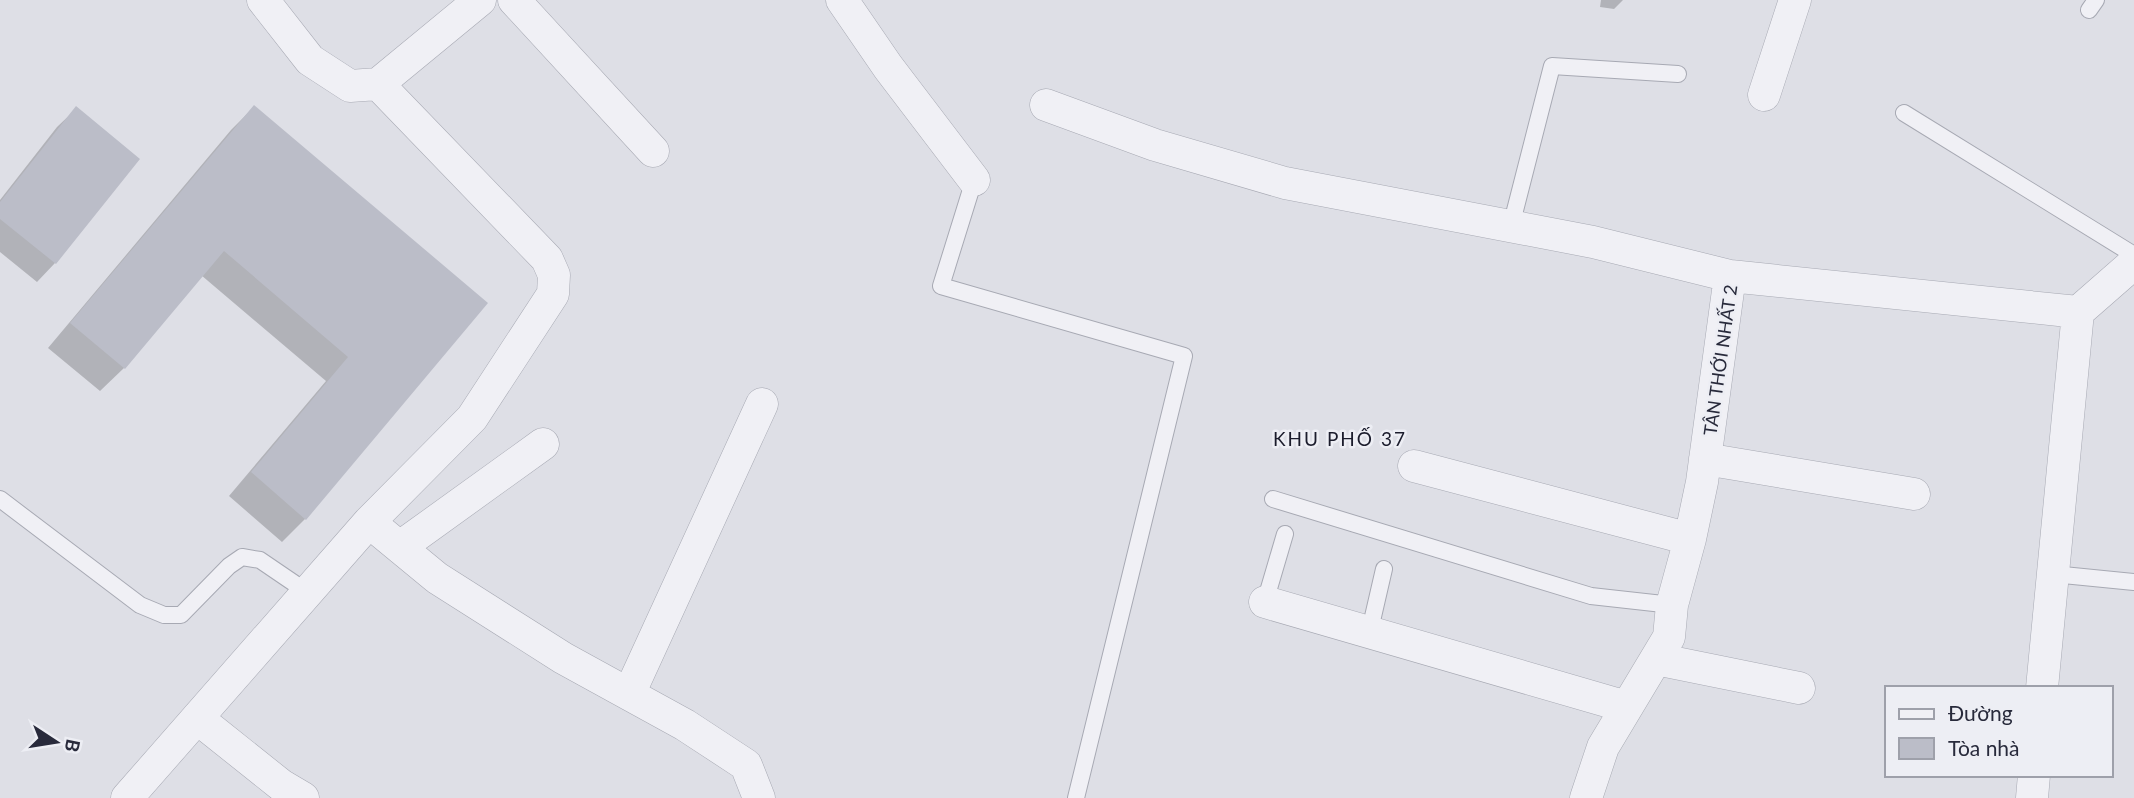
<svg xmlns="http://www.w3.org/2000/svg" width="2134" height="798" font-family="Lato,sans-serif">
<rect width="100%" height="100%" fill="#dedfe6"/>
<path fill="#0003" d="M1601,0H1623L1614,9L1600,7Z
M254,107L486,303L305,519L282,542L229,496L326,381L201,275L124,368L100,391L48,348L231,130Z
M76,109L138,159L55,263L37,282L0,252V200L57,127Z"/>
<path fill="#bbbdc8" d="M254,105L488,303L306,520L251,472L348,357L224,251L125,369L70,323Z
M76,106L140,159L56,264L0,219V202Z"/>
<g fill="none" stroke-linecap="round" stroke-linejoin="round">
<defs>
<path id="lane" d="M2089,10L2096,0
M1904,113L2134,255
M974,180L941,286L1184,356L1076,798
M1511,226L1552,66L1678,74
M0,499L140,605L164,615H181L229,566L242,557L260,560L307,592
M1273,499L1591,596L1672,605
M2053,574L2134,582
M1265,602L1285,534
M1369,634L1384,569"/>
<path id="street" d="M263,0L310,60L350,86L378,84
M514,0L653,151
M842,0L888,67L974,180
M378,84L480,0
M1764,95L1795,0
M1046,105L1155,145L1285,183L1593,242L1730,276
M1705,459L1914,494
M1414,466L1690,539
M369,522L472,418L553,294L554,275L547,259L378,84
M400,547L543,444
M1265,602L1627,707
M1656,659L1799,688
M2042,688L2078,312
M629,694L762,404
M197,718L281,785L303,798
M127,798L369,522L437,578L563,658L685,725L746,765L759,798
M1586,798L1603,747L1669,637L1672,605L1690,539L1702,482L1730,276L2078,312L2134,263
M2032,798L2034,775"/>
</defs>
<use href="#lane" stroke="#a7a9b3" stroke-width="18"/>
<use href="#street" stroke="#a7a9b3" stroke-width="33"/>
<use href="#lane" stroke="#f0f0f5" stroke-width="16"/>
<use href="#street" stroke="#f0f0f5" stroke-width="32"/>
</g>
<g text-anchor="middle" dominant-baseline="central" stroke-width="5" stroke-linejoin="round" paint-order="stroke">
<g font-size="18" fill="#282a3b" stroke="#edeef4">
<text transform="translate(1720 360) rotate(-82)">TÂN THỚI NHẤT 2</text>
</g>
<g font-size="19" letter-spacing="2" fill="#1b1c2c" stroke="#edeef4">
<text x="1340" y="438">KHU PHỐ 37</text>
</g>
</g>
<rect x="1885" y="686" width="228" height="91" fill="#edeef4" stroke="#9ea0aa" stroke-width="2"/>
<rect x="1899" y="709" width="35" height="10" fill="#f0f0f5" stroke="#9ea0aa" stroke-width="2"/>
<text x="1948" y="721" font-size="21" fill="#282a3b">Đường</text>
<rect x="1899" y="738" width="35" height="21" fill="#bbbdc8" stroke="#9ea0aa" stroke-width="2"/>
<text x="1948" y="756" font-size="21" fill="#282a3b">Tòa nhà</text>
<g transform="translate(56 742) rotate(102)" stroke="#edeef4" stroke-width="5" paint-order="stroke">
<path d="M0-5L12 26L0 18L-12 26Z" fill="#282a3b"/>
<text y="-10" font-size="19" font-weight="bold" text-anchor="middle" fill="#282a3b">B</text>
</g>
</svg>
